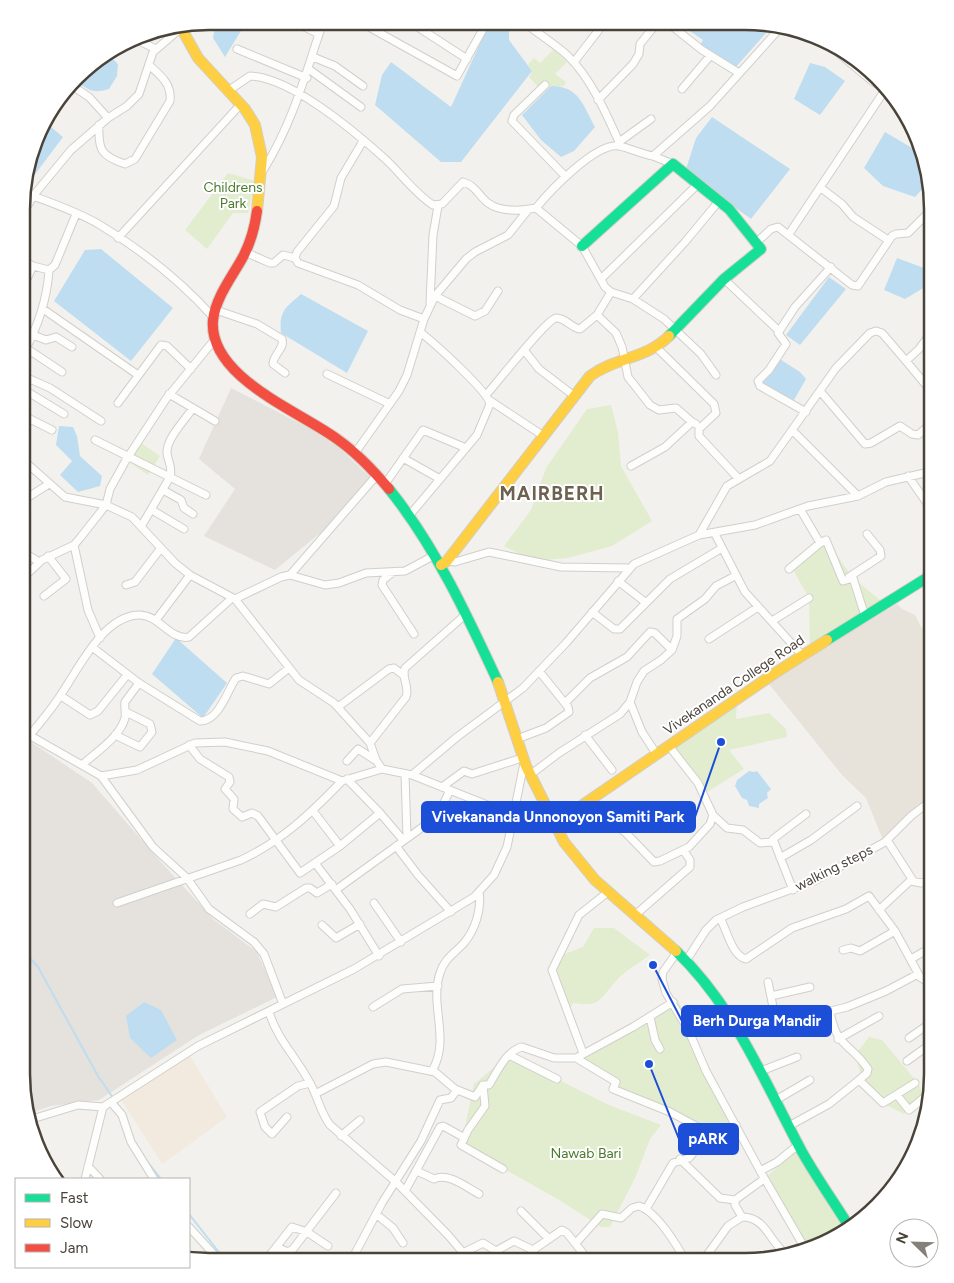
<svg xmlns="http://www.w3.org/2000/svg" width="954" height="1283" font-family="Figtree,sans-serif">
<rect width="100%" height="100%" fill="#f3f1ed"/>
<path fill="#e7e3db" d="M897,604L902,609L915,615L921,627L933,640L932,797L907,816L883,840L866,798L842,775L769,684L787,670Z"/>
<path fill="#f2eade" d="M190,1056L227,1117L162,1164L121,1099Z"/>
<path fill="#e5e1dd" d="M231,388L311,429L337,446L370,477L324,530L275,570L204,536L235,489L199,459Z
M22,736L92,783L161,862L213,919L257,952L277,997L199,1035L99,1100L51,1106L30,1113L21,1074Z"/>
<path fill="#e1edce" d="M554,49L567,62L555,74L566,82L564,86H551L547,89L539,88L529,77L532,71L528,64L534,58L540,63Z
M228,173L255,181L248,213H233L207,249L185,230Z
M611,405L618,432L621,466L652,521L612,546L568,558L534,561L504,546L531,510L546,468L587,409Z
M138,441L160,456L148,475L126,460Z
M826,540L853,578L885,604L810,651L809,598L792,568Z
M737,699L736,719L769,713L786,729L787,737L729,750L744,769L704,794L671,747Z
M594,928H614L650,955C639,963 624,971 615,982C599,1000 601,1007 573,1003L570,1009L555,970L562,955L583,947Z
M678,1000L736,1125L716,1134L624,1093L584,1059Z
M869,1037L882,1040L917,1082L926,1096L904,1114L880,1102L863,1082L855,1055Z
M509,1055L609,1105L661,1125L650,1139L636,1176L610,1227H601L561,1201L461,1145L474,1084Z
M798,1148L848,1229L828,1242L804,1248L764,1179Z"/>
<path fill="#bfddf0" d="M216,21H247L225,57L213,38Z
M496,22L509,26V40L532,71L461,162H441L375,105L382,75L391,62L451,107L487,28Z
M692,23H707L713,28L717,23H770L773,25L735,68L700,45L703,40L687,29Z
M108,54L118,64L117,76L109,89C91,94 90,90 75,81L85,68Z
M810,63L825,67L845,81L820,115L794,99Z
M551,86C579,86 583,105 595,127L574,151L561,157L541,140L522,115Z
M712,117L790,169L751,219L708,188L686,169L696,138Z
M44,121L63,137L30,181L25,178Z
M885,132L919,152L927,184L915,197L883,186L864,168Z
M101,249L173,308L131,361L54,301L85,250Z
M897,258L924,268L930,284L905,299L884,290Z
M829,277L846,289L800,345L786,335Z
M301,294L368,331L347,373L281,333C279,311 285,308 301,294Z
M778,358L800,372L806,379L794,400L762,384Z
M59,426L73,427L77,436L80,456L102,476L100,486L78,492L60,475L72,461L56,445Z
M176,638L227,683L203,718L152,674Z
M749,771L754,772L757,771L771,789L767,793L768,798L759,804V808L749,806L747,800L742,798L735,786L737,780Z
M144,1002L161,1010L177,1040L151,1058L130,1038L126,1016Z"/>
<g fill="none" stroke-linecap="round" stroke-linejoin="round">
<path stroke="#bfddf0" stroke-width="2" d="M21,948L38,967L98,1076L122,1111
M146,1160L161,1179
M189,1214L225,1260"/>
<defs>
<path id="street" d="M292,21L319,34
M360,22L457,76L487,22
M410,22L467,59
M503,22L510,25L517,22
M524,22C538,34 554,43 567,55C591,78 606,113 619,142L618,145
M668,23L702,50L739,73
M135,39L156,49
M829,45L872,81L892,94
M237,49L307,78
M313,57L335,66L363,86
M574,62L598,31L602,22
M310,70L361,107
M71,85L89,97L108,118
M545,85L514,115L512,121L565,176
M682,89L710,56
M228,91L250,76C290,77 354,131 383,157C400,172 414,193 433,205L442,204L463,182C475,185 479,196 488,203C500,212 522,211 536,208
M598,100L633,64L639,54L640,44L657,23
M99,125C98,150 101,156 125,164L135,159L170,101C172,84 161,76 149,65
M363,141L341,178L334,206L297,252L295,258L298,263L358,285L400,310L424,319
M619,142L651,119
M653,156L673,164
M264,169C294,120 305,75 323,22
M821,188L842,204L853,217L888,240
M23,192C48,202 77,211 100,225C143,251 180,280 213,317
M23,214L33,196L71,150L108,118L127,106L139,94L153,52L181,28
M789,234L885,90
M118,238L241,104
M757,242L771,229L778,227L852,285L858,286L892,236L896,234L908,233L933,208
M245,252L270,263H274L283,255L295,258
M33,266L49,270L55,265L76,214
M601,279L698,184
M724,279L779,331
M23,287L33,266L23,260
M435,296L475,316L485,311L498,291
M633,299L685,242L719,201
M430,303L433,235L438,206
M43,309L138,375
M216,310L257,324L282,339C285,349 273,354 273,364L285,373
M597,315L616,333L622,347L628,377L650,405L659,410L676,408L692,422
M33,335L46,340L56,337L72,347
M26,348L62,372
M657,348L714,404L716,413L699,429V436L738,478
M524,350L539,369L573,395
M23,354C38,327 47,301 49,270
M906,361L926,385L933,389
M327,374L390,404
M716,375L701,354L664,319L633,299L611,292L605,287L582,246L536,208C549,192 596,142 619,146C630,148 641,154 653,156L710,106L781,27
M23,376L50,388L101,421
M23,389L64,414
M820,391L865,444L871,443L900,426L912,434L918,435L933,422
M169,394L215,421
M486,395C496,384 546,320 556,318C564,317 572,328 580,329L597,315L611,292
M489,400L542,435
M118,403L161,345L167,346L191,369
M806,412L760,386L758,381L769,370L786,344L778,333L795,307L831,267
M22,415L52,430
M793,431L858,496
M95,440L206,495
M355,453L399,391L407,375L424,319L435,296L466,259L475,252L508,235L528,210
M403,458L440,479
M22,459L65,497L106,505L132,517L175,563L190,575L235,599L281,577L290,575L377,475
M631,466L665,447L692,422L696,424
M908,476L931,509
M385,484L423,430L466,448
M163,490L181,500L184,508L193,514
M22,501L49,484
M800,509L820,543L826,540L843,581L853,578L865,616
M152,510L184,529
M409,516L477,435L490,404C488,391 433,342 420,332
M142,525L170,477C173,467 168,462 167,453C166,439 185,420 193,408
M715,534L745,592L802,655
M699,535L727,486L770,461L836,368L870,333L876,331L882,333L906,361L919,349L933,330
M74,545L88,610L100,638
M22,551L39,562
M447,561L455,562L489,552L561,567L629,568
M789,569L820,543
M392,573L383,580L382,585L414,634
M290,575L325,585L339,583L366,573L405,571L435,555
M849,577L881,556L880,550L867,534
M22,579L42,560L74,545L80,538L106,505L110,489L126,460L166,399L215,339
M618,581L645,602
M126,585L135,582L161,548
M44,596L66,579L48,556
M235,599L299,680L334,703L370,743
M592,612L614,629H620L670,579L722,548
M156,620L190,575
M772,621L809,598
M709,639L758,607
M92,647L139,683L200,721C219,721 227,691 236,678L243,676L269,684L289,668
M61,696L90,715L98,711L127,675
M630,702L642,732L657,755
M565,703L590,678L627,657L650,632L655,633L672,650
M338,707L389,669L394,668L403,675
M22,731L101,776L153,847L187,878L209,909L254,942L264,954L283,1004
M115,735L140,747L152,732L150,724L126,712
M585,735L612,770
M29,736C40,723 51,710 60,696C78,670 102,617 138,615C158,613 170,641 189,637L232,598
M517,739L546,728L569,712L568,707L539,671
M189,745L200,759L229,777L230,782L225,789L234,799L233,809L242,817L252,813L258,816L300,873L340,846L380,813
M347,761L358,749L375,760
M82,765C96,752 120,737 125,718C126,712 124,707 125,702L139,683
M382,769L376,760L370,743L406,697C410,687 401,678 405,668L465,615
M405,774L407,837
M412,775L457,737L523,688L566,643L634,564L699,535L755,525L808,506L858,496L886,482L933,471
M530,775L559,753L620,714L630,702L637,682L644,671L661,660L672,650L677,636V619L705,599L716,586L735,576
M101,776L137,770L195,743L225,742L268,751L342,781L382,769L412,775L515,816
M347,779L380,813L403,840
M442,787L464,771L472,774L522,758
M581,807L591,814L600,815L609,820L626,833L654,862L660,861L689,847L710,824L713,815L698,783L669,746
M516,809L550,816
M313,811L340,846
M713,815L727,828L743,830L760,843L773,842
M396,846L418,875L451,912
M780,858L811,840L857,806
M315,863L350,909L379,956
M911,881L921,883L932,880
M337,889L431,821L439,813L450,790
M793,890L773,839L806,814
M117,903L241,860C282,841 311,813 342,781
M374,903L401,942
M879,910L912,879L887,840
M250,914L263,904L276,907L306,888H310L317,893L332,884
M634,916L690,867V860L684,851
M720,918C727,930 732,956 746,959L792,928L846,909L869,896L895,931L920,977L932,985
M322,925L336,938L360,924
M843,950L851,948L860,951L895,931
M677,952L663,972L662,979L666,993L688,1029L706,1071L763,1176L803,1245
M911,959L932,947
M686,961L706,930L716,920L743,907L814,881L885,842L911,816L932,800
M768,982L775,1017
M771,996L810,987
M373,1007L402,989L438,986
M269,1012C277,1039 297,1058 310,1083C318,1097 320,1112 330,1125L396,1182L448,1235L470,1261
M830,1012C837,1049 850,1042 868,1069L867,1073L859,1080
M650,1017L655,1040L660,1049
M739,1030L784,1015L818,1014L847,1007L886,991L918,974
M909,1038L932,1022
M838,1039L879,1016
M583,1053L552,970L579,915L608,892
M509,1055L557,1079
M576,1058L616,1082L613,1089L670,1112L709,1133H721L736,1125
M907,1061L932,1043
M432,1071C451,1039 429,1006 440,973C444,959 455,953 464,943C475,930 482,909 479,892
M761,1071L797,1057
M483,1085L485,1106L468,1130L461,1145L503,1169
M315,1094L373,1064L386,1062L435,1072L455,1089L475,1097L483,1085H489C497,1072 506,1051 522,1047L554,1058H576L633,1027L673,1002
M897,1095L909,1110L926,1096
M776,1100L810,1080
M111,1102L122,1115L131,1142L154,1179
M287,1117L272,1134L265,1127L260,1112L298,1086L310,1083
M32,1119L78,1105L103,1107
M789,1126L829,1104L859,1080L883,1103L915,1083
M341,1136L360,1120
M680,1159L720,1198L735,1200
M88,1166L100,1179
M417,1171L434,1179C448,1172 466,1187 479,1194
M760,1171L777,1162L798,1145
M85,1179L103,1107L198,1046L354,969L474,897L494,875L507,847L523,768
M405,1191L440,1127L443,1126L463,1137
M646,1209L673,1163L689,1158L709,1133
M521,1211L549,1239
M376,1214L393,1228L403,1243
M742,1217L735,1205V1200L764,1179
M189,1227L219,1260
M576,1243L602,1214L621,1218L632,1208L639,1206C657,1212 677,1245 686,1262
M276,1247L288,1252L293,1249L336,1193
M794,1250L803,1245C813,1248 819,1237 829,1242
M288,1252L298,1260
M463,1253L483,1243L496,1251L514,1241L533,1250L562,1230L567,1233L589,1261
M266,1260L292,1227L307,1232L328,1246
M351,1261L382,1203L421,1141L440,1100L451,1098L457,1090
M532,1261L533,1250
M702,1262L728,1226L742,1217C766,1217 769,1241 785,1253"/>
<path id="fast" d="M582,246L673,164L729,209L761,249L724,279L669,336
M389,489C435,546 467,615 498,682
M827,640L933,574
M676,951C734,1006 764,1081 801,1150C816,1177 834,1202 850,1228"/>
<path id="slow" d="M180,26L198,58L245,109L255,125L262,157L257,211
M441,565L447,561L590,376C616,357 646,359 669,336
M498,682L526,766L564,842L595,880L676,951
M555,824L775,673L827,640"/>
<path id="jam" d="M257,211C255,226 251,241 244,255C233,276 216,296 213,320C208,377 299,411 337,439C357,453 373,470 389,489"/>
</defs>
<use href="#street" stroke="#d1cfcb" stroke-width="9"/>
<use href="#fast" stroke="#d2cec4" stroke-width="12"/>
<use href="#slow" stroke="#d2cec4" stroke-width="12"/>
<use href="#jam" stroke="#d2cec4" stroke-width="12"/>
<use href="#street" stroke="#fdfdfc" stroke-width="7"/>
<use href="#fast" stroke="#16e098" stroke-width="10"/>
<use href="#slow" stroke="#ffcf43" stroke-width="10"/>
<use href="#jam" stroke="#f24e42" stroke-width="10"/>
</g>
<g text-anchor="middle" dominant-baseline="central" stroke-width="4" stroke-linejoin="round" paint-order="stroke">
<g font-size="14" fill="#4b7c2b" stroke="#fff">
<text x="233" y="187">Childrens<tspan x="233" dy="16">Park</tspan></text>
<text x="586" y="1153">Nawab Bari</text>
</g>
<g font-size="14" fill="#4a4339" stroke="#fff">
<text transform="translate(734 685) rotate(-34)">Vivekananda College Road</text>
<text transform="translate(834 868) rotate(-27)">walking steps</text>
</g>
<g font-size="19" font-weight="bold" letter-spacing="1" fill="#6d6150" stroke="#fff">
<text x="552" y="493">MAIRBERH</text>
</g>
</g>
<path d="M0 0H954V1283H0ZM209 30H745A179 179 0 0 1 924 209V1074A179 179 0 0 1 745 1253H209A179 179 0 0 1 30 1074V209A179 179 0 0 1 209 30Z" fill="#fff" fill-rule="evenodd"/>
<path fill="none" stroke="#4a4339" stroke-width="2.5" d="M209 30H745A179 179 0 0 1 924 209V1074A179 179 0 0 1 745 1253H209A179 179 0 0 1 30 1074V209A179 179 0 0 1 209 30Z"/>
<path fill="none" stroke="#1d4ed8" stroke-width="2" d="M721 742L695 817M653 965L682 1021M649 1064L679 1139"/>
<g fill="#1d4ed8" stroke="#fff" stroke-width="2">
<circle cx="721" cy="742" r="5"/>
<circle cx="653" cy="965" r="5"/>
<circle cx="649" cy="1064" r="5"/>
</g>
<g fill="#1d4ed8" stroke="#1d4ed8" stroke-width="2">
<rect x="422" y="802" width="273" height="30" rx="5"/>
<rect x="682" y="1006" width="149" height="30" rx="5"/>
<rect x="679" y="1124" width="59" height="30" rx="5"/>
</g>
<g font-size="15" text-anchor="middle" font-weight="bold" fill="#fff">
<text x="558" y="822">Vivekananda Unnonoyon Samiti Park</text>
<text x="757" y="1026">Berh Durga Mandir</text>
<text x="708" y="1144">pARK</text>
</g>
<rect x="15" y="1178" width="175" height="90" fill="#ffffff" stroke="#b7b4b0"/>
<rect x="25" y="1194" width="25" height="8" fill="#16e098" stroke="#b7b4b0"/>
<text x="60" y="1203" font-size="15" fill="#4a4339">Fast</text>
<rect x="25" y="1219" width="25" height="8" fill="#ffcf43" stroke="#b7b4b0"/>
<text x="60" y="1228" font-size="15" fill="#4a4339">Slow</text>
<rect x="25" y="1244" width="25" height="8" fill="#f24e42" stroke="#b7b4b0"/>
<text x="60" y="1253" font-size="15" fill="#4a4339">Jam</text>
<g transform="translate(914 1243) rotate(293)"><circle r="24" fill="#ffffff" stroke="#b7b4b0"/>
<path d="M0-4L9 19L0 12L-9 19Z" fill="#858078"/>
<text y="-8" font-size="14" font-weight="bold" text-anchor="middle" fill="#4a4339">N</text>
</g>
</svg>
